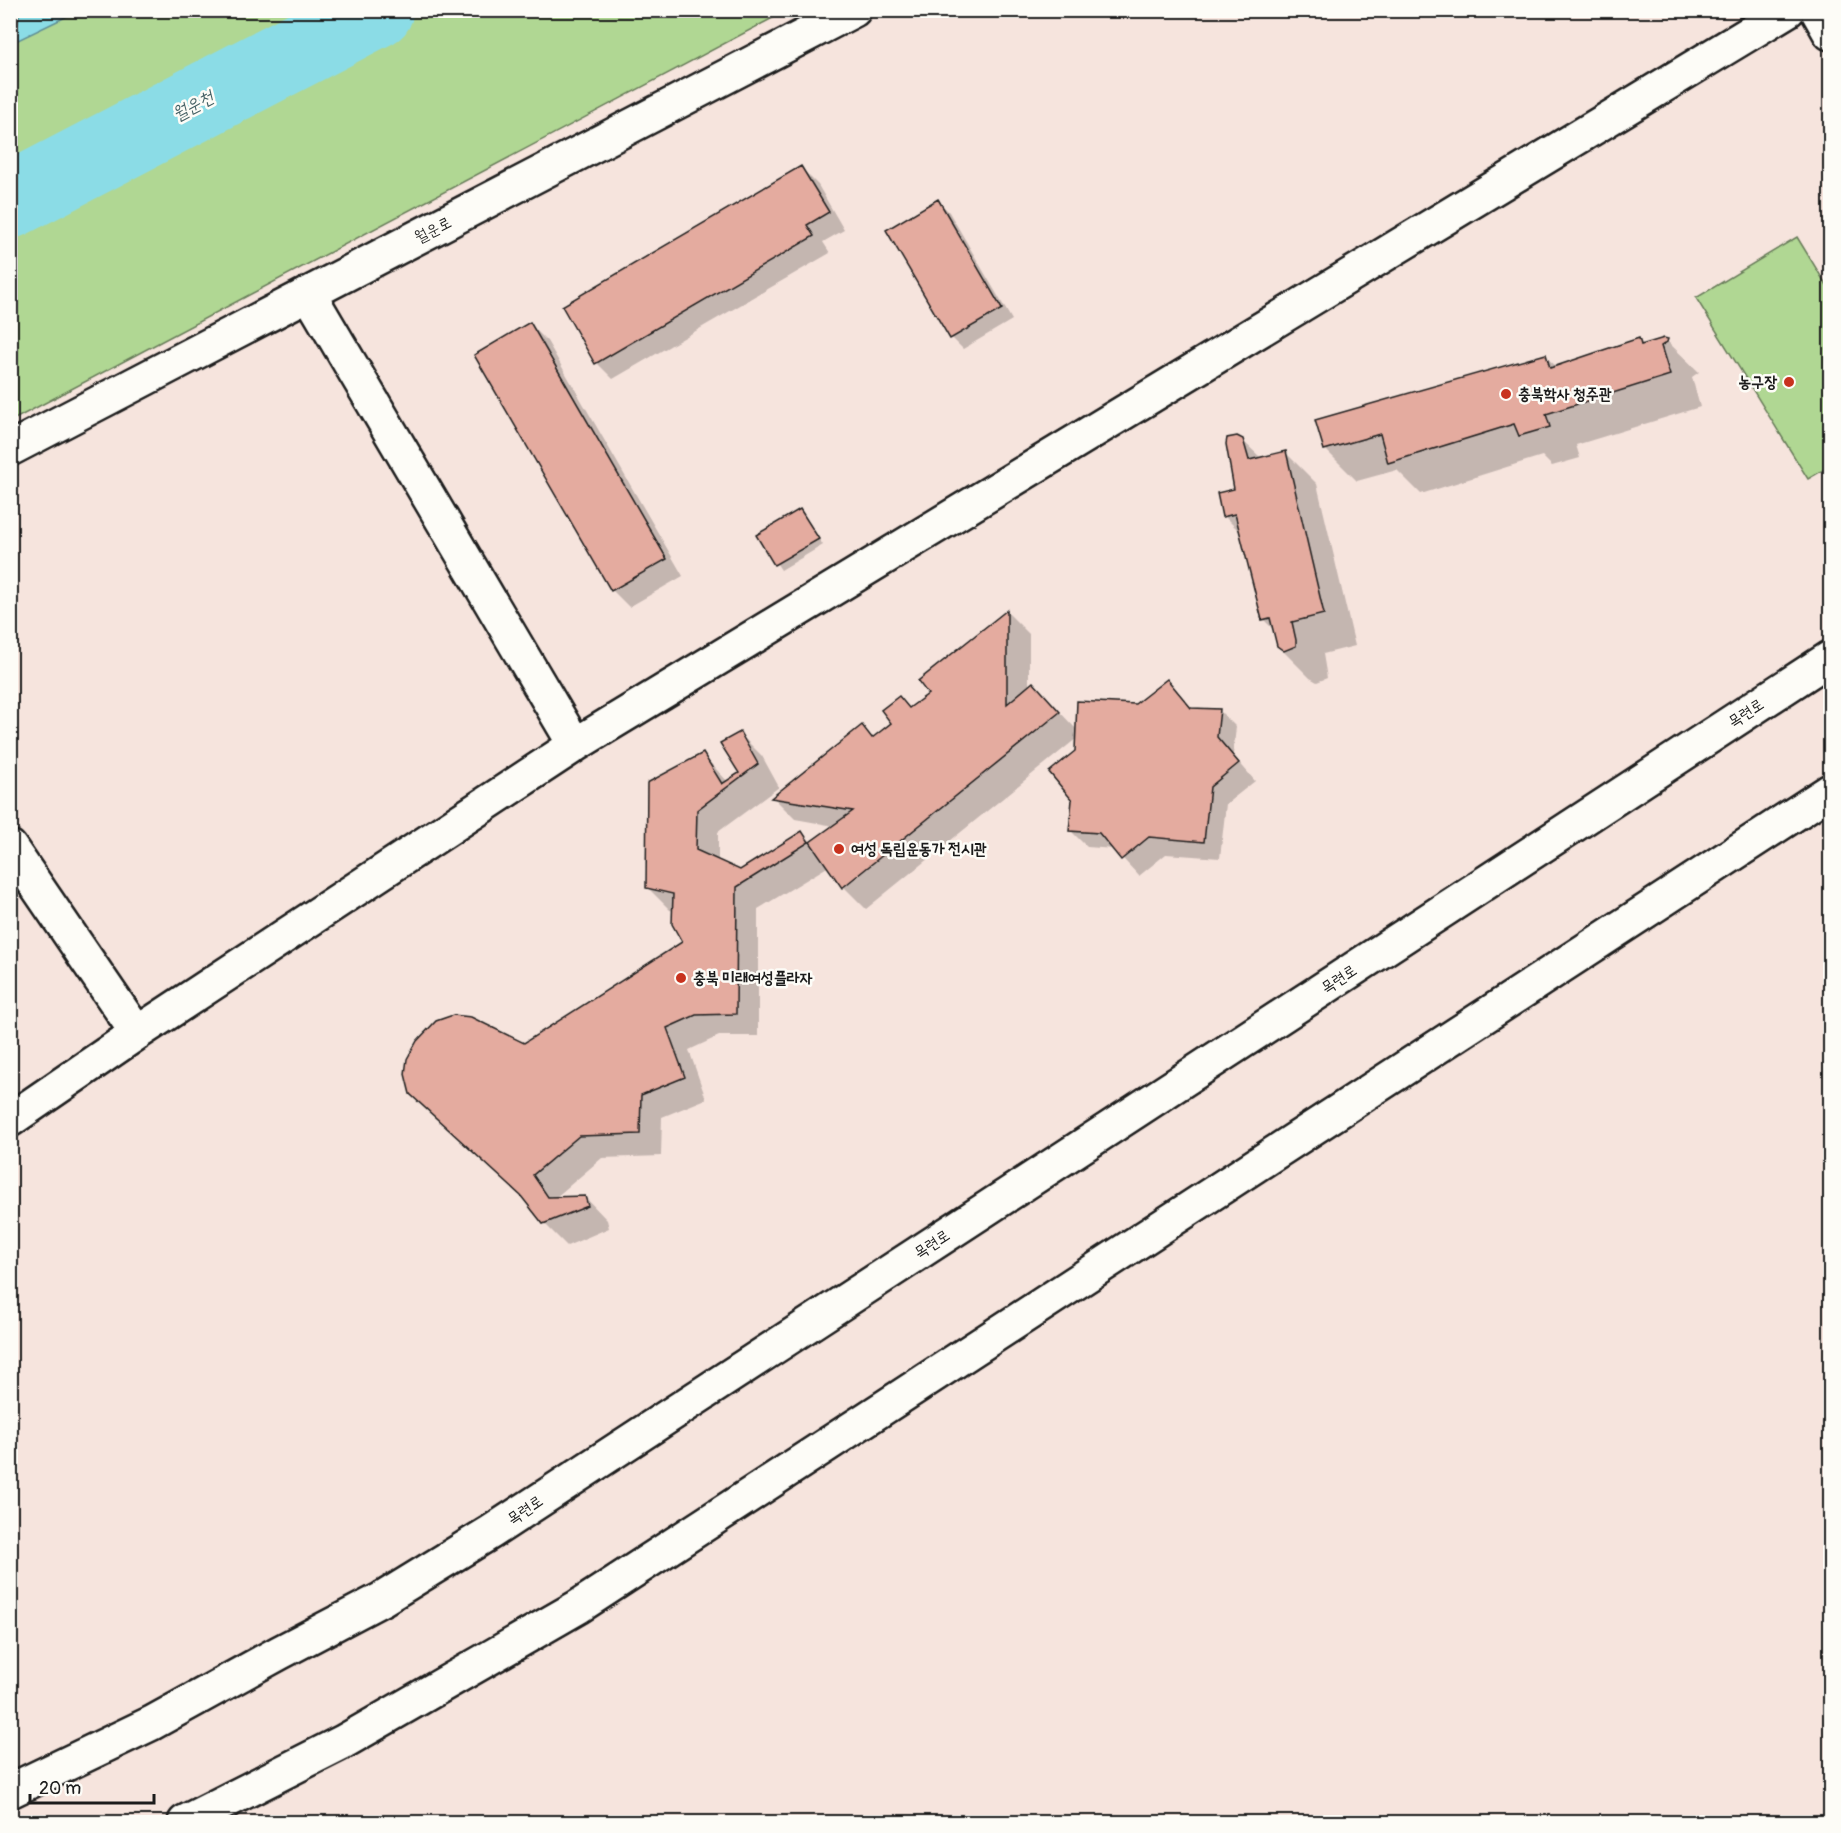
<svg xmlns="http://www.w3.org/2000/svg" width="1841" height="1833" font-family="Pangolin,'Poor Story',sans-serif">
<rect width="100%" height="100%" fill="#f6e4dd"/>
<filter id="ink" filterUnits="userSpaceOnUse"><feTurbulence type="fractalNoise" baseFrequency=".0167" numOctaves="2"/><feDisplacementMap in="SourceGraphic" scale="12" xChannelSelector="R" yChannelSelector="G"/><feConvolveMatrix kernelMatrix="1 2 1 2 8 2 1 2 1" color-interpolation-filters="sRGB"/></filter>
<g filter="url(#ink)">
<path fill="#b0d793" stroke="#667a58" stroke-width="1.5" d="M11,11H786L11,421Z
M1797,237L1830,291V466L1808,479L1696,298Z"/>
<path fill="#8bdce6" stroke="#5f8f95" stroke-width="1.5" d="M20,11V10L78,11L14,42Z"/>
<path fill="#0003" d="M801,168L818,185L844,230L823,242L830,253L613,379L597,363Z
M938,201L949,212L1012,320L963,349L952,338Z
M530,324L547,341L683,576L629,607L612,590Z
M1639,340L1644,345L1667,341L1699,372L1692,377L1700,407L1576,445L1580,458L1552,466L1542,456L1421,494L1397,470L1357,481L1325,449L1545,356L1557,367Z
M1242,440L1261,458L1285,452L1317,484L1355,646L1323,654L1327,678L1317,682L1310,678L1278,646L1274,630L1263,619L1242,534L1224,516L1236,490Z
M800,511L823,545L781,570L758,536Z
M1007,612L1029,634V688L1033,684L1078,731L1135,706L1167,681L1193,709L1219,710L1236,727L1233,755L1255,781L1226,804L1220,858L1166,854L1139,876L1114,849L1087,847L1070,830L1077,738L866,909L844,887L829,866L758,909V1036H719L689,1050L706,1099L662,1117L661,1156L602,1158L555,1198L585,1197L607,1220L609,1228L567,1246L544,1223L437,1023L524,1044L684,943L674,911L670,910L648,888L703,755L728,782L741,773L740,734L762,756L779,787L718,832V862L740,872L802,832L811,842L834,826L795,819L774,798L862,727L873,739L930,694Z"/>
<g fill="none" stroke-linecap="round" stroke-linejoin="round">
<path stroke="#8bdce6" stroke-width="75" d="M10,201L376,10"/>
</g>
<path fill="#e4ab9f" stroke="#1c1c1c" stroke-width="1.5" d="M801,166L829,212L807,225L814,236L595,364L562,306Z
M938,199L1002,309L950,339L886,230Z
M530,322L667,559L611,591L474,355Z
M1639,338L1641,345L1664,338L1668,339L1667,342L1661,346L1670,375L1546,414L1550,427L1519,436L1514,424L1388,463L1380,434L1324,450L1315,420L1546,354L1550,368Z
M1237,436L1243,439L1249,460L1286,451L1324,614L1292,622L1296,640V646L1284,651L1277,646L1270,618L1262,620L1235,514L1222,517L1217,493L1234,489L1226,444L1227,438Z
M800,509L819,539L774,565L756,535Z
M1007,610V704L1033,682L1060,712L842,888L810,842L853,811L771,798L862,725L872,738L891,723L881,710L899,696L909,708L928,694L918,681Z
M1167,679L1191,708L1220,709L1217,737L1239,763L1210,787L1204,842L1149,837L1121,860L1099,833L1069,831L1072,800L1049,772L1075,751L1077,701L1135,704Z
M740,732L758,764L697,810L696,850L740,870L802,831L809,842L737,887L736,1014L696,1015L667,1028L685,1077L641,1095L640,1134L579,1136L533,1175L548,1197L585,1196L588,1206L543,1224L521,1196L410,1094L405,1074L407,1059L417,1041L436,1021L453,1015L471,1017L524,1043L682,942L672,924L673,894L646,888L647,783L703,753L722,784L739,773L720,743Z"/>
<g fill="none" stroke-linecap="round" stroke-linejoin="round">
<defs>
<path id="street" d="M1817,10L1830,33
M309,294L575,745
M10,449L854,10
M10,847L137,1033
M10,1120L137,1033L575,745L1788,10"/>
<path id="secondary" d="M10,1791L152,1723L279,1653L382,1599L491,1532L1830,658
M185,1822L343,1742L578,1607L1830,791"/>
</defs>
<use href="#street" stroke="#1c1c1c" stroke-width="38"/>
<use href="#secondary" stroke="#1c1c1c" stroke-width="38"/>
<use href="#street" stroke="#fdfcf7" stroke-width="33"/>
<use href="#secondary" stroke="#fdfcf7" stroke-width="33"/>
</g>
</g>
<g fill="#c8321e" stroke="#fdfcf7" stroke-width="2">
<circle cx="1789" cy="382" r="6"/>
<circle cx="1506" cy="394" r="6"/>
<circle cx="839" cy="849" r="6"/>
<circle cx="681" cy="978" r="6"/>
</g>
<g text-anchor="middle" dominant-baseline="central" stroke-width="5" stroke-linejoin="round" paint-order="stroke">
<g font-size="16" fill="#1c1c1c" stroke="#fdfcf7">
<text transform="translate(433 230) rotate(-27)">월운로</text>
<text transform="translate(1746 713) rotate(-33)">목련로</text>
<text transform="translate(1339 979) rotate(-33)">목련로</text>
<text transform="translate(932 1244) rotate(-33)">목련로</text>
<text transform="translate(525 1510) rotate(-34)">목련로</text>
</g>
<g font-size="16" font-weight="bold" fill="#1c1c1c" stroke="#fdfcf7" text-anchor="start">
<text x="1777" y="382" text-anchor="end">농구장</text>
<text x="1518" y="394">충북학사 청주관</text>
<text x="851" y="849">여성 독립운동가 전시관</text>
<text x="693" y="978">충북 미래여성플라자</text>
</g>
<g font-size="18" font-style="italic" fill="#435f63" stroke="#fdfcf7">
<text transform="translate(193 106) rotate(-28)">월운천</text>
</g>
</g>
<rect width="1841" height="1833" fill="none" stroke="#fdfcf7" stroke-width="36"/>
<rect x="18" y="18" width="1805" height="1797" fill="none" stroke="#1c1c1c" stroke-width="2" filter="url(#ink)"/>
<path d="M30 1794v9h124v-9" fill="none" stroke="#1c1c1c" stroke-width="3"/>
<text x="39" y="1794" font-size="18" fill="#1c1c1c" stroke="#fdfcf7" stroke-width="4.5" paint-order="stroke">20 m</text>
</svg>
